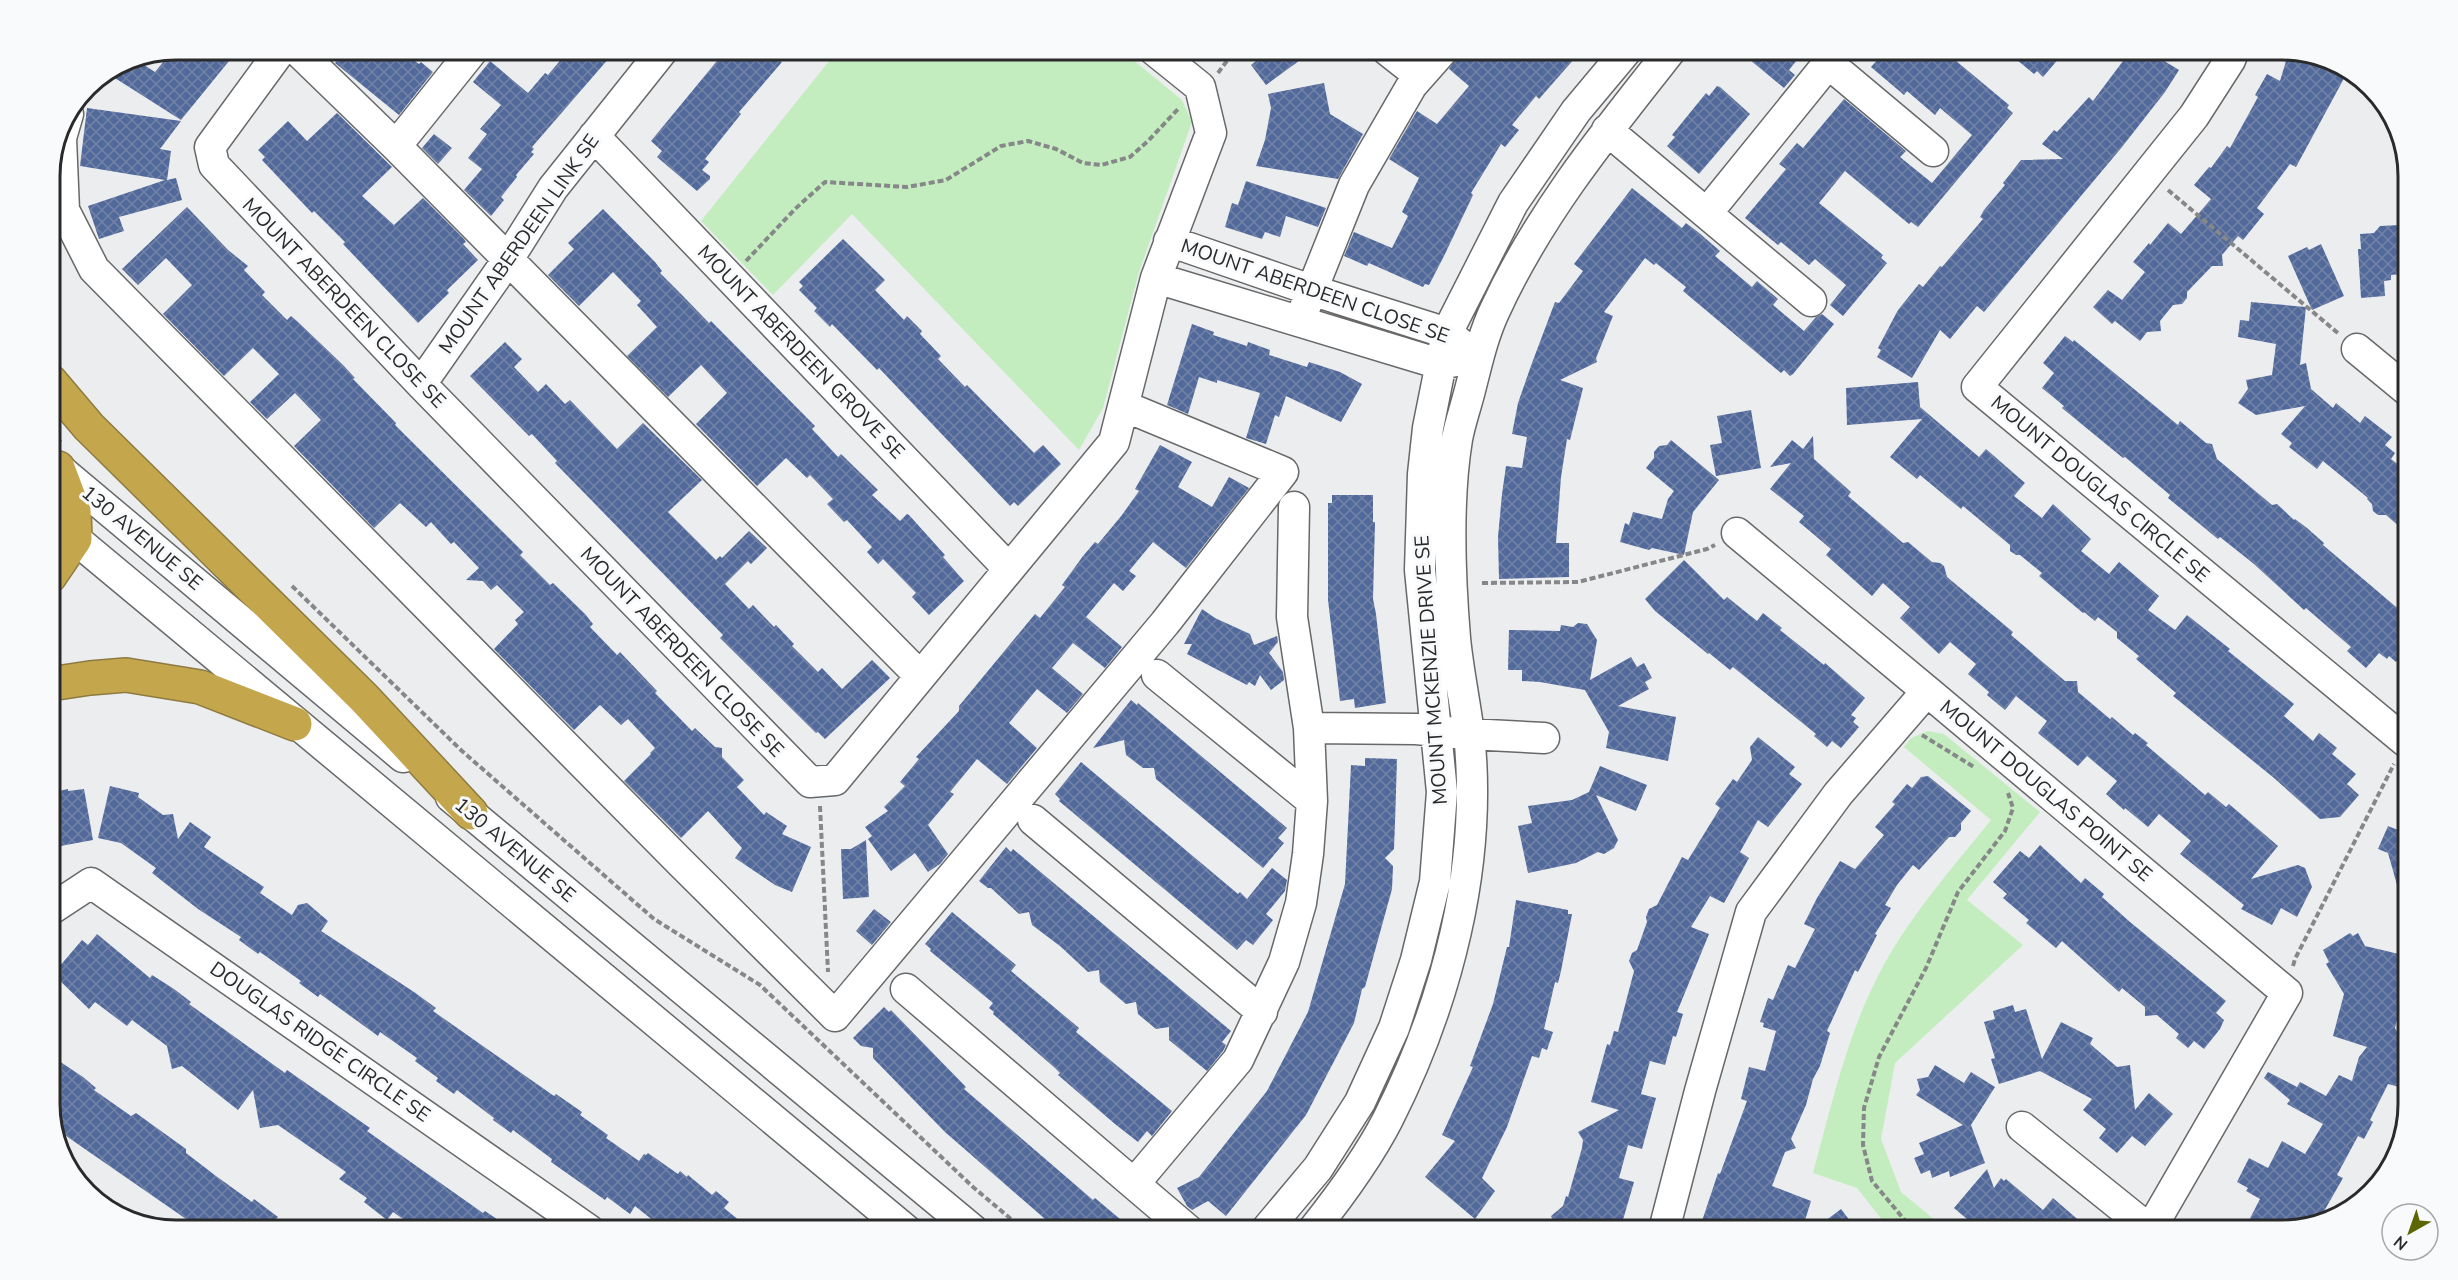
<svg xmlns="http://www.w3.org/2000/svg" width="2458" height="1280" font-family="'Nunito Sans',sans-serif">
<defs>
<pattern id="building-cross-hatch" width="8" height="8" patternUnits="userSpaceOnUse" patternTransform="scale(1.5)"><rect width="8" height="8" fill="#52699c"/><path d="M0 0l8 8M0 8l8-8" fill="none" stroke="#7383a6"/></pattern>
</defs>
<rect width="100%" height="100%" fill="#ecedef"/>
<path fill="#c4edbf" d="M838,50H1121L1182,100L1192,122L1139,272L1103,408L1079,450L852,214L773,295L701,221Z
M1928,731L1944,734L2040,812L1967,900L2023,945L1895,1063L1881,1139L1901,1192L1947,1230H1890L1857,1188L1813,1173C1831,1107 1846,1039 1877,978C1906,920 1950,871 1991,820L1904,747L1911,738Z"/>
<path fill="url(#building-cross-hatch)" d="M173,50H238L181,120L107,73L133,58L155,72Z
M347,50H401L419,64L421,62L433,72L399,115L335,63Z
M569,50H616L532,147L534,149L531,152L534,154L516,175L517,177L501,197L504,200L491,216L464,190L482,169L468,158L487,134L480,129L501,105L473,82L490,61L528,93L545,73L548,75Z
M726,50H789L780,61L782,62L739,112L741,114L705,159L709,162L702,170L710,176V179L697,191L657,157L662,151L651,141Z
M1270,50H1314L1266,85L1251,65Z
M1462,50H1582L1539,99L1536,96L1512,125L1519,130L1505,147L1501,144L1471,193L1473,195L1444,256L1429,285L1425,284L1423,287L1369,263L1367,266L1344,256L1354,232L1392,248L1408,216L1402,212L1419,178L1389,159L1417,111L1437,124L1469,86L1449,69Z
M1738,50H1805L1789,70L1795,75L1784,88Z
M1886,50H1943L2009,105L2007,108L2013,113L1918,227L1911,222L1909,224L1845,171L1819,203L1883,255L1881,258L1887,263L1843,316L1830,305L1846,285L1815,259L1809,265L1781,242L1778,245L1745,218L1786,169L1779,164L1797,143L1803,148L1844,99L1906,151L1900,157L1932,183L1956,154L1972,135L1940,108L1935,115L1907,91L1904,95L1871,67Z
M2005,50H2066L2043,77L2037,71L2034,74Z
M2104,50H2167L2161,59L2179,70L2165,92L2122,147L1984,312L1977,306L1950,339L1940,330L1912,378L1877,357L1881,350L1878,348L1898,310L1919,284L1923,287L1940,266L1942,267L1983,219L1980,217L1984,210L2005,185L2003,183L2021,160L2063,159L2042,144L2054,130L2057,132L2089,97L2093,101L2123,61Z
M2289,51L2338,63L2348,71L2296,167L2290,164L2257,208L2264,214L2243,240L2238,236L2222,255L2223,266H2212L2187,292V298L2182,304L2173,305L2160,321L2161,331L2147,332L2140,341L2115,321L2112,324L2093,307L2108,290L2122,300L2145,272L2133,262L2149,243L2150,245L2168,223L2181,234L2211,199L2194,185L2209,167L2211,168L2227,146L2230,148L2258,97L2255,95L2267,74L2280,81Z
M1324,83L1330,114L1363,134L1338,179L1256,166L1265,140L1271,108L1268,94Z
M1717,86L1720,87L1750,114L1699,174L1667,146L1675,137L1672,135L1706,93L1709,96Z
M87,108L181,121L160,149L171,151L167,180L176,178L182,200L119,217L124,231L99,239L88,206L165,180L80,166Z
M337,113L392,167L362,196L394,225L423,198L464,239L466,242L463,244L478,260L447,290L449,293L418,323L343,244L345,242L314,211L312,213L262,160L265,157L258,150L288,121L307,141Z
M434,134L452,148L438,164L422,148Z
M1246,181L1326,208L1318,227L1286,216L1280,237L1265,232L1262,239L1225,227L1232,203L1238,205Z
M1632,188L1682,228L1686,223L1698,232L1720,251L1715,256L1752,287L1757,281L1778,299L1773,305L1804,331L1816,317L1822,314L1834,324L1793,374L1790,376L1784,370L1781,373L1683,291L1686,287L1656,263L1654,265L1645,258L1604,312L1613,316L1596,358L1597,362L1560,380L1583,388L1570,440L1567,439L1561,477L1556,543H1569V577L1499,579L1498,537L1502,494L1506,466L1522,468L1527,437L1512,434L1518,403L1532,363L1555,302L1559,303L1583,271L1574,264Z
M187,207L228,250L248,266L244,270L265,292L262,295L287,320L291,316L297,321L343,365L355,378L353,379L396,423L395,425L523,552L520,555L550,585L553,583L585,614L593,624L590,627L617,655L620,652L657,691L655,693L692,731L695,728L715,747L722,748V757L744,780L737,787L764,815L766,812L787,826L782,834L811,847L792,892L775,885L735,858L742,848L708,811L681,838L624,781L651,754L650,753L655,748L628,719L621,725L600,705L574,730L494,649L518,624L515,620L524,612L497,585L491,590L483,581L466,580L479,568L454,542L451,544L431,522L426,527L400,503L374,528L294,446L321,420L295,393L267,419L250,402L279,374L253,348L224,376L169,320L163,314L192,285L166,258L138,285L122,269Z
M603,209L655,262L662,271L660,273L683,296L709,323L711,321L815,426L812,429L838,457L841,454L878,490L872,495L900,521L907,514L909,515L945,555L943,557L964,581L929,615L912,597L916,593L883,559L878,564L867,552L872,547L847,520L844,522L827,504L833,499L810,475L807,478L786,458L757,486L696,424L727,393L701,365L668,397L627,356L657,327L637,305L641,301L613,272L579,306L548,275L574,249L568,243Z
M2400,225V274L2391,275V280L2384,281L2385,296L2361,298L2358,249H2361L2360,234L2374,233L2380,226Z
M843,239L885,280L875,290L904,320L907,316L922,331L920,334L941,356L938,359L965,387L967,385L1034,453L1043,445L1061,464L1018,506L1014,502L1010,506L879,368L877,370L832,324L830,327L814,311L817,308L799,290L803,286L799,282Z
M2321,244L2344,296L2312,310L2288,256L2307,247L2309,250Z
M2251,302L2306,307L2300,365L2306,363L2311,389L2333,408L2336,403L2360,423L2365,416L2392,437L2385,445L2395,453L2391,459L2408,472V534L2386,515H2378L2373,511L2372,504L2367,499L2368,498L2323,461L2317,469L2289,447L2292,443L2281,434L2305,406L2256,415L2238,403L2248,389L2246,380L2272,375L2276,344L2238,337L2240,320L2249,321Z
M1192,324L1214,332L1213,335L1247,346L1248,342L1270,350L1269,355L1307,367L1309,362L1340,372L1362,384L1341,422L1286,396L1279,417L1275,415L1266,444L1246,438L1260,393L1217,380V383L1199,377L1188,414L1167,405Z
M2065,336L2073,342L2074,340L2178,425L2180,421L2206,443L2212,444L2217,459L2272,505L2277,504L2294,520L2295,519L2307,528L2324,543L2323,545L2408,617V647L2396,662L2389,656L2387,659L2379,653L2366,668L2347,651L2351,647L2306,608L2304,610L2254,564L2220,537L2218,539L2168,498L2170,495L2125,457L2123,458L2062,408L2064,406L2042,388L2054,373L2043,363Z
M505,342L522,359L514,367L538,392L546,384L565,404L570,400L617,449L643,423L702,480L668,512L716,560L720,556L722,558L749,531L767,548L751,564L748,561L725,584L749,609L753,605L774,627L776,625L794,644L792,646L818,672L822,668L842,689L872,660L890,678L825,739L818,732L816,733L720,638L723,635L555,463L557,461L532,434L529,436L470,376Z
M1918,382L1920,407L1979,457L1986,449L2025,483L2014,496L2042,518L2053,504L2091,539L2081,551L2109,574L2119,562L2159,596L2148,610L2175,630L2187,615L2230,649L2228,651L2294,704L2284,716L2313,741L2319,733L2337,748L2332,754L2356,774L2347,784L2359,795L2340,817L2320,819L2274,778L2173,696L2176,693L2136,659L2139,656L2117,638V632L2098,617L2095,621L2084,612L2083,613L2039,576L2042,573L2020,555H2016L2010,551V545L1963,506L1961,509L1920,475L1917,479L1890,457L1922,419L1847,425L1846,388Z
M1751,410L1761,468L1716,476L1710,445L1722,443L1717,416Z
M1813,436L1814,459L1851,492L1848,496L1903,543L1908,542L1932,562L1940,563L1944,566L1947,577L2013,632L2011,635L2065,681H2077L2078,692L2110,719L2112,717L2133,735L2135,733L2148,743L2146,745L2205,795L2208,792L2226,807L2229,804L2278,846L2251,879L2298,865L2305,868L2312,887L2297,917L2281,908L2272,925L2241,909L2244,905L2180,854L2191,841L2159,814L2148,827L2125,808L2124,810L2106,794L2117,781L2087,756L2078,766L2038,733L2047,721L2016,696L2005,710L1987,695L1989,692L1968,674L1976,664L1950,642L1939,654L1900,618L1910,607L1883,583L1872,596L1826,555L1831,549L1799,522L1804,516L1770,489L1791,463L1770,467L1792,440L1803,449Z
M1671,440L1719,480L1693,512L1684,555L1652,548L1649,550L1620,542L1625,523L1629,525L1633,512L1662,519L1668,499L1674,491L1646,468L1654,458V452L1659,446L1667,445Z
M1160,445L1192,462L1178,487L1212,507L1229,477L1249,488L1186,568L1153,542L1129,571L1136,576L1123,591L1114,583L1086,617L1122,647L1105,668L1073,643L1052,668L1083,694L1067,713L1037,689L1009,723L1037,748L1007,784L977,759L950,792L954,794L928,825L948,854L940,864L928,872L915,853L891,871L868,839L872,836L865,827L888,811L884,807L905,786L900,782L919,759L916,757L959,711V706L1035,614L1040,618L1065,587L1062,585L1083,556L1095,542L1098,544L1122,515L1139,491L1135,489Z
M1332,495H1373V522H1375L1373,599L1376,614L1386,703L1355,708L1354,699L1340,701L1328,600V503H1332Z
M1684,560L1724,600L1727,597L1757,621L1763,613L1782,628L1780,630L1824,665L1825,663L1865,698L1851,715L1856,718L1853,722L1859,727L1841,748L1832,741L1827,747L1814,736L1816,734L1733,667L1730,670L1709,653L1708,654L1655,611L1645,599Z
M1202,609L1215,618L1250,634L1254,645L1277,636L1278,642L1269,653L1283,672L1284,680L1271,690L1260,675L1255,686L1249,682L1247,685L1187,654L1192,644H1184Z
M1578,623L1587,624L1597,640L1590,680L1631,657L1637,667L1644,663L1652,678L1645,682L1649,689L1618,706L1676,717L1668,761L1606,748L1609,732L1585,690L1540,682L1522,681V670H1508L1509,630L1560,631L1561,625L1573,627Z
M1131,700L1137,705L1138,703L1287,828L1278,838L1284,843L1263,868L1156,779L1154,768H1143L1126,755L1124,740L1093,748Z
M1758,737L1795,767L1789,774L1802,784L1768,827L1758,820L1740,852L1749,858L1724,903L1710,896L1691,927L1709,934L1677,1012L1683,1014L1676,1037L1673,1036L1665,1065L1650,1061L1641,1094L1656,1098L1642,1149L1628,1145L1619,1178L1634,1182L1620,1230H1557L1551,1216L1563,1206L1566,1196L1568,1197L1582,1148L1583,1140L1578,1132L1619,1110L1591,1102L1607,1044L1610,1045L1614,1031L1618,1032L1634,971L1629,961L1632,953L1637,950L1647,922L1646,917L1649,909L1657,905L1682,857L1688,860L1720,808L1715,804L1733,779L1737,782L1752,760L1750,747Z
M1365,758L1397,759L1395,823L1394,849L1385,858L1393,866L1392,889L1365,987L1362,989L1354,1023L1306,1115L1226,1216L1208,1201L1192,1210L1187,1206L1177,1188L1199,1177L1267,1091L1308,1012L1345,884L1351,765L1365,766Z
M1081,762L1238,894L1240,892L1247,899L1272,868L1287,880L1285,891L1266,914L1273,920L1253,945L1246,940L1237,950L1059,801L1060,799L1055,794Z
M1600,766L1647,785L1636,811L1596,795L1618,840L1614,848L1604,854L1598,852L1576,863L1528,873L1518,826L1532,823L1528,806L1572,800L1589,792Z
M1928,776L1971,811L1961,823V830L1955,837H1949L1919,870L1913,865L1897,885L1885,905L1891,908L1875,934L1877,935L1858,972L1855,970L1827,1031L1830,1033L1820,1066L1813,1079L1806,1105L1791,1139L1796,1148L1785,1152L1772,1186L1811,1201L1802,1230H1709L1700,1227L1718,1173L1720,1174L1747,1101L1741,1099L1749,1067L1765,1071L1776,1031L1763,1027L1764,1023L1760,1022L1768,998L1773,1000L1788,965L1795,968L1815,929L1804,924L1817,898L1840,861L1855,869L1884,835L1875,827L1895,804L1892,802L1907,784L1912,788L1921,777Z
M110,786L139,793L138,797L163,815L173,814L178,839L190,822L211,837L204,847L264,887L260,893L292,915L298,905L307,903L328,921L321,931L414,992L436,1008L433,1011L554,1096L556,1094L582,1112L580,1115L608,1135L606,1138L639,1161L644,1154L646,1155L648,1153L678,1174L680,1171L687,1177L688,1175L712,1195L716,1191L729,1202L724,1208L751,1230H665L635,1206L630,1214L607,1197L605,1200L551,1162L552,1159L513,1130L511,1133L493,1120L494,1118L457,1090L454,1094L436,1081L438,1078L415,1061L417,1058L380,1032L378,1036L320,994L318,997L299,983L301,981L260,952L258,954L239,940L241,937L198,909L152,873L156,868L121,843L98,838Z
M68,789V791L84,789L93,840L50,848V793Z
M2388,826L2408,834V905L2403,906L2388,853L2378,849Z
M866,840L869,897L843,899L841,849H851Z
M2040,845L2081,883L2085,878L2104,894L2102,897L2130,922L2226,1001L2216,1013L2224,1020L2220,1029L2204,1049L2194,1041L2188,1048L2176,1038L2179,1034L2157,1015L2145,1016V1007L2122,988L2119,992L2062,941L2056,948L2026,923L2029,920L2003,898L2007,894L1993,882L2020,851L2029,858Z
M1006,847L1011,852L1013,849L1231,1031L1222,1042L1226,1045L1223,1051L1207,1071L1169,1040V1027L1156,1029L1138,1014L1136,1002L1126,1004L1100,982L1099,970L1088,972L1060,946L1032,925L1029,912L1019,914L991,888H988L979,881Z
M1516,900L1568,910V914H1572L1561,971L1558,983L1555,982L1544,1029L1553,1032L1547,1050L1542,1048L1539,1058L1532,1056L1507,1127L1482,1178L1495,1191L1475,1219L1425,1177L1455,1141L1442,1135L1473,1067L1470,1066L1493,1004L1507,947H1509Z
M874,909L891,922L872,945L856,931Z
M952,912L1016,965L1011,971L1079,1028L1076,1032L1172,1111L1152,1136L1147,1131L1138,1142L1115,1124L1058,1075L1060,1073L1055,1068L993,1014L994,1012L989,1008L993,1003L930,951L931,949L925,944Z
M2350,933L2353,936L2358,933L2365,946L2399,954L2397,962L2408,965V990L2406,1000H2402L2395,1028L2407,1052L2399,1087L2388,1084L2370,1120L2373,1122L2364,1139L2358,1136L2337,1175L2343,1178L2319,1220L2282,1230H2244L2260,1199L2246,1191L2248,1188L2237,1182L2249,1158L2268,1168L2282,1141L2305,1154L2323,1124L2287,1104L2290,1100L2264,1078L2268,1072L2297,1087L2300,1082L2326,1096L2339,1075L2352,1081L2359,1057L2367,1047L2333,1036L2344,994L2326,964L2329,962L2323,950Z
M97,934L150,978L152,975L174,989L191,1002L189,1004L285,1073L287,1070L370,1128L367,1131L422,1170L483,1213L485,1211L513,1230H419L393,1212L387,1220L364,1202L367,1198L339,1179L346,1172L278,1125L260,1128L253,1090L238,1110L182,1066L172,1069L167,1046L132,1020L127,1026L95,1002L89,1009L53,974L82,940L88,945Z
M2013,1005L2015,1012L2026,1009L2042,1059L2061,1022L2093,1038L2090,1044L2117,1067L2130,1065L2135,1110L2149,1093L2173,1114L2145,1146L2132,1136L2117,1153L2099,1138L2106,1129L2083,1110L2092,1099L2040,1071L1999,1084L1991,1059L1995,1058L1984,1022L1995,1019L1993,1011Z
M884,1007L889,1012L891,1010L966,1087L964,1089L1093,1200L1095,1198L1133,1230H1062L1053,1223L1052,1225L945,1132L873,1058V1048L861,1046L853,1038Z
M50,1055L83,1077L96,1088L94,1090L131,1116L136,1113L186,1149V1153L216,1176L252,1202L254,1199L278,1217L276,1219L293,1230H202L69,1138L55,1127L50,1113Z
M1935,1065L1964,1083L1971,1072L1995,1087L1971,1125L1985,1163L1950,1177L1949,1171L1932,1178L1930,1170L1921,1174L1914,1158L1924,1154L1919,1143L1963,1125L1916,1095L1920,1090L1917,1079L1928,1077Z
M1987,1169L1994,1188L2001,1178L2004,1181L2006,1179L2043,1210L2053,1198L2090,1230H1980L1954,1208Z
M1841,1209L1857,1230H1813Z"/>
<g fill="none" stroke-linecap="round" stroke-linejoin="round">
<defs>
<path id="minor" d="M281,50L210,147L214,165L421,384L810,782L835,780L1114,442L1156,278L1211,133L1200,87L1154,50
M297,50L396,146L919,675
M1387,50L1420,76
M2234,50L2230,60L2194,116L1977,387L2405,741L2408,734
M1828,63L1933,151
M68,114L61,138L64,210L94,269L680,862L835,1016L1165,623L1283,472L1124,406
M1607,130L1811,301
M594,136L1008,568
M396,146L473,50
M1707,213L1839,50
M1169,241L1311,290L1447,333L1462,345
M1156,278L1440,364L1461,360
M1304,310L1354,185L1412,85L1443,50
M2357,349L2408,391
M421,384L507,261L553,188L663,50
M58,468L403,757
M1294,507L1292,617L1309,728
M50,518L906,1230
M1737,533L1927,691
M1157,675L1312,801
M451,797L973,1230
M1033,820L1262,1012
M50,910L91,883L589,1230
M906,989L1134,1184
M1188,1230L1134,1184L1238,1060L1284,962L1301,903L1308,854L1312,801L1309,728L1416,729L1469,734L1544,738
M1266,1230L1318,1168L1360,1102L1394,1028L1416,960L1435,882L1442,792L1420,570L1423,474L1428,428L1447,333L1513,203L1576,111L1627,50
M1313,1230C1340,1196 1368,1158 1388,1119C1447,1002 1483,865 1469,734C1465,702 1458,670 1455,638C1450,577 1447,500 1457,439C1460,423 1466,406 1470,390C1477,363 1483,335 1495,310C1539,214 1606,132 1671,50
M1664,1230L1700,1091L1751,912L1838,794L1927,691L2287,993L2150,1230L2022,1127"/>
<path id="highway" d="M50,381L89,427L364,698L471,813
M50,576L75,539L74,511L58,468
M50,684L90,678L126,675L200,687L295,724"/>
</defs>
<use href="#minor" stroke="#676869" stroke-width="33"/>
<use href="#highway" stroke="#8e7b41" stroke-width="36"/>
<path stroke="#868788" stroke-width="4" stroke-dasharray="6 3" stroke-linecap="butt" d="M1218,73L1235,50
M2168,190L2339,334
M746,261L795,209L825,182L907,187L946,180L1001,146L1028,141L1056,149L1083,163L1101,165L1130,157L1148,141L1179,108
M50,434L61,442
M1482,583L1578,582L1707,549L1715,545
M292,586L462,751L654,919L760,985L973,1187L1024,1230
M1922,735L1974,767
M820,806L828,972
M2293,966L2295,959L2394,764
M1913,1230L1872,1181L1863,1145L1864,1108L1879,1057L1926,968L1958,892L2005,831L2013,808L2008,793"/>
<use href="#minor" stroke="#fff" stroke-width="30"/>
<use href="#highway" stroke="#c4a74d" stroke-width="33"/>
</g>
<g text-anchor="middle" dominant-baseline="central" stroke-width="6" stroke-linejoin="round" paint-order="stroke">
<g font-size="20" fill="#2a2a2b" stroke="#f9fafc">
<text transform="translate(519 244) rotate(-55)">MOUNT ABERDEEN LINK SE</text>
<text transform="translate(1315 291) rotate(19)">MOUNT ABERDEEN CLOSE SE</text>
<text transform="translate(344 303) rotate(46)">MOUNT ABERDEEN CLOSE SE</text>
<text transform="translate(801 352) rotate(46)">MOUNT ABERDEEN GROVE SE</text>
<text transform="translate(2100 489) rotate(40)">MOUNT DOUGLAS CIRCLE SE</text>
<text transform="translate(142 538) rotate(40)">130 AVENUE SE</text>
<text transform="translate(682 652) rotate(46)">MOUNT ABERDEEN CLOSE SE</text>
<text transform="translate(1431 670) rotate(-94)">MOUNT MCKENZIE DRIVE SE</text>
<text transform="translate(2046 791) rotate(40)">MOUNT DOUGLAS POINT SE</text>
<text transform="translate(515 850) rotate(40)">130 AVENUE SE</text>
<text transform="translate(320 1042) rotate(35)">DOUGLAS RIDGE CIRCLE SE</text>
</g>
</g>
<path d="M0 0H2458V1280H0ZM176 60H2282A116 116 0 0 1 2398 176V1104A116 116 0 0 1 2282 1220H176A116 116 0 0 1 60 1104V176A116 116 0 0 1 176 60Z" fill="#f9fafc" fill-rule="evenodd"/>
<path fill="none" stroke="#2a2a2b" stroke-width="3" d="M176 60H2282A116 116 0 0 1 2398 176V1104A116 116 0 0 1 2282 1220H176A116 116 0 0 1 60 1104V176A116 116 0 0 1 176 60Z"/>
<g transform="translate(2410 1232) rotate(220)"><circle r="28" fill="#f9fafc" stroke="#a6a7a8" stroke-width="1.5"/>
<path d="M0-4.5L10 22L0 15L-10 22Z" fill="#5d6605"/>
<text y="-9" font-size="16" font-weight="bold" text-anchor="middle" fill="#2a2a2b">N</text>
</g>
</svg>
